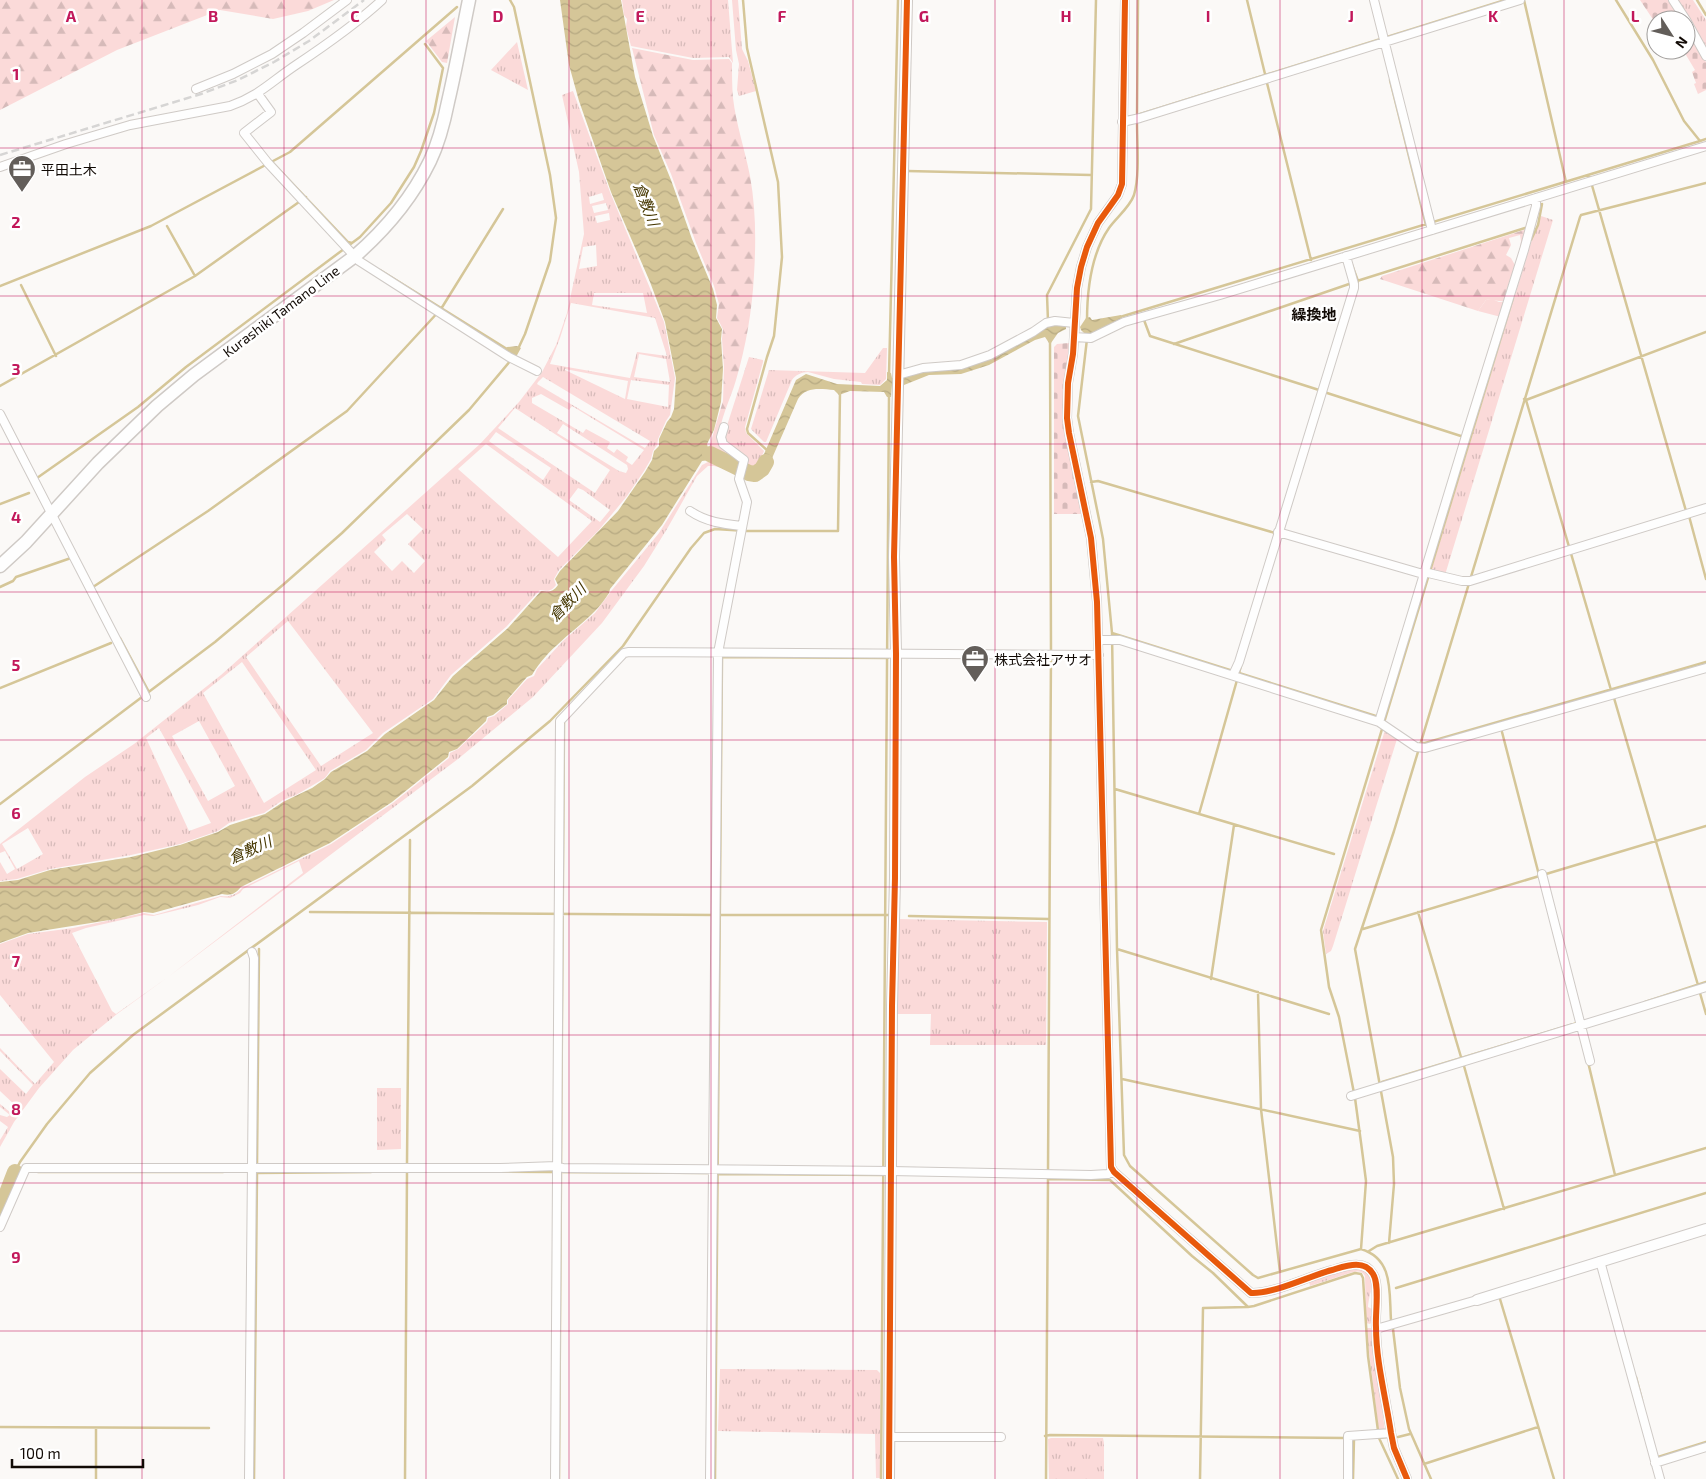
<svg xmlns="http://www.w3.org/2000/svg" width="1706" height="1479" font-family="'Exo 2','Noto Sans JP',sans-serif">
<defs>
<pattern id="grass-tufts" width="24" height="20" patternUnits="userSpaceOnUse" patternTransform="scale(1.25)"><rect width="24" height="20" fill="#fbdad9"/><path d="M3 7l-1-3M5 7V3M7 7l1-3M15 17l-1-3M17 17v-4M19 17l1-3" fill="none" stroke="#d6bab9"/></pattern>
<pattern id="forest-firs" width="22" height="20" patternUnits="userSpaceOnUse" patternTransform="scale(1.25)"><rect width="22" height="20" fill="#fbdad9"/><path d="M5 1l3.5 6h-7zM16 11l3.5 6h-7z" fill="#d6bab9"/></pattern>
<pattern id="cemetery-stones" width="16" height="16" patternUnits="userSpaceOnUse" patternTransform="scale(1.25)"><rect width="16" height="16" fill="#fbdad9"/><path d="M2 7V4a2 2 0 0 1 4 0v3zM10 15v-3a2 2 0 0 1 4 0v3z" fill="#d6bab9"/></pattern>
<pattern id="water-waves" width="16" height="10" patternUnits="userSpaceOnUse" patternTransform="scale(1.25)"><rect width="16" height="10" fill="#d5c698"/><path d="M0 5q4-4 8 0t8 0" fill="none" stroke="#b6a982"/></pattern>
</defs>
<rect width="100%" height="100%" fill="#fbf9f7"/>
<path fill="url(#grass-tufts)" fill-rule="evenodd" d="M622,0H728L733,63L729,57L693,58L631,46L626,27L627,19L624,15Z
M732,0H738L742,49L748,61L756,91L739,96L737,90L739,64L736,50Z
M1678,0H1693L1706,20V49Z
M517,42L528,90L491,70Z
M573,91L610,192L664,322L675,378L670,415L666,421L658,439L657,445L653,451L651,459L644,471L627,496L598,531L559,570L554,579L556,585C551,592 548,591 540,590L506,627L451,675L433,699L383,733L366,750L330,771L325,778L296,795L283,800L264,813L229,823L218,831L180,844L131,855L50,869L17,879L0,881V862L7,874L15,869L5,851L0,853V844L85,777L134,744L221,675L480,444L519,402L542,372L556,345L567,313L584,234L579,172L562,95ZM602,193L604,200L590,204L589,197ZM606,203L608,210L594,213L592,206ZM609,213L610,220L597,223L595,216ZM596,245L597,266L579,269L583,247ZM594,293H643L647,313L592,305ZM571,303L655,318L667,356L637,352L630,378L550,364L560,338ZM639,354L666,359L670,382L634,377ZM565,369L628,381L625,399L565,370ZM543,377L650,441L645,448L537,384L538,382ZM631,380L669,385L668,407L627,399ZM541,394L569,410L572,406L644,450L632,465L626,461L628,457L617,449L614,453L607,448L610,442L586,429L583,433L532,403V398ZM515,408L610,470L595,493L498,428ZM563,424L627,465L628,469L626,473L619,471L557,433ZM496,432L551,468L543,480L489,441ZM486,444L592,521L558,557L458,469ZM578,488L583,490L610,510L600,522L569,500ZM407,514L423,529L408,544L425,561L414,573L402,561L392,571L374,552L386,540L382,535ZM288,621L373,733L321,766L246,657ZM242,662L316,770L264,803L203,693ZM199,721L235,786L208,801L172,736ZM159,728L211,823L189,831L146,738ZM28,828L43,854L17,869L2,844Z
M1541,216L1553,220L1445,575L1431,571L1533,236Z
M1492,299L1499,302H1505L1501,317L1478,311L1486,300Z
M883,348H887L886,379L880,385L862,384L861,382L834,379L808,372C802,372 795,375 792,380L766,442H764L751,429L769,370L865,373Z
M749,357L763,360V362L745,427L746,433L764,451C761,458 759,465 751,469C739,464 729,449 723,438Z
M710,461L727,467L726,469L714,466H708L697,476L667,529L644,566L602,623L533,697L458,759L168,977L117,1014L73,1050L39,1088L14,1122L0,1147V1140L8,1127L0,1121V1115L7,1117L10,1115L0,1107V1104L11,1113L17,1107L0,1091V1069L26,1094L33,1085L0,1051V1048L35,1084L54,1062L0,995V944L28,934L73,928L144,913L154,915L221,896C230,897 236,895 242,888L331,844L393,803L449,758L450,753L458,749L487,722L488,718L494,716L508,704V700L527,679L534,676L537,669L563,641L595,613L612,590L659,533L702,465ZM299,861L303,873L168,977L116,1014L112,1011L72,933L86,928L144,915L153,916L198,905L220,897L230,898L240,893L243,889Z
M1385,730L1397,739L1333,946L1331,951L1326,954L1323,931Z
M898,919L1047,922L1046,1045H930L931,1014H897Z
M377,1088H401V1149L377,1150Z
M1357,1267C1380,1273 1369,1291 1368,1307L1372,1309V1322L1370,1324L1366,1323L1365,1276C1362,1271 1359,1271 1353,1272L1310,1286L1309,1281Z
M1366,1328H1372L1373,1329L1385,1432H1379Z
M720,1369L877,1370L880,1373V1478H876L875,1434L718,1431Z
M1051,1438H1103L1104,1443V1479H1049L1048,1439Z"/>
<path fill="url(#forest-firs)" d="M0,0H334L308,11L273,19L220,10L117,50L0,110Z
M455,17L447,63L442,62L426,41Z
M632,48L693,60L729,59L732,63C732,75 732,86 733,98C736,124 745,150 750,176C756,209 756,242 754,275C752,311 746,346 736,380C730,401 717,424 719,446L734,457L733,459L731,460L728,456L709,448L723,401L724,367L722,339L723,329L717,318L719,304L714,286L696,243L671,174L654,135Z
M1524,230H1526L1522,249L1520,248L1521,241L1520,235L1509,238L1511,245L1506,255L1511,258L1516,267L1505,301C1498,302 1493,299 1486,300L1478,311L1380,279L1382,276Z"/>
<path fill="url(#cemetery-stones)" d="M1640,0H1668L1681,20H1656V24Z
M1686,28L1706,62V90L1698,94L1694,84L1696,83L1692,72L1695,70L1683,50H1686Z
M1069,343L1065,428L1081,514H1054V347L1057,344Z"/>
<path fill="url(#water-waves)" d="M560,0H621L635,77L653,136L671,180L692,239L713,289L717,305L716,318L722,329L721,339L723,369L721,402L714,430L707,444L708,448L728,457L730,461L728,465L710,460L702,461L662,525L610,589L609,593C605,599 600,606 595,611C574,632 547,649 532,675L527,677L507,700V704L493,715L487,717L486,721L457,749L449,752L448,757L392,802L330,843L241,887C235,894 231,896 222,894L153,913L144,912L116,919L28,933L0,943V882L18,880L50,870L131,857L180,845L218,832L230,825L265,814L283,802L312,788L325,779L331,772L367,751L385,734L434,700L453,676L508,628L541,591C549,592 553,592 558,585L555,579L560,571L618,511L645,472L652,460L654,451L659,446V439L667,422L671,417L674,409L676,378L665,322L650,282L611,192L579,101L569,65Z
M1121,315L1122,318L1091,334H1085L1081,330L1080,327L1086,318L1090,317L1092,320Z
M1057,325L1066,327V329L1058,333L1051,343H1049L1045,337L1035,340L989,365L961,374L929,375L904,385H892L891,397H887L884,392L850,391L839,395L834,390C821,389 806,386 798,399L766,472L756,478L749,476V471L757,467L761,461L796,380L806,374L837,384L880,386L887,380V372L891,373L892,378H904L926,370L961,368L1036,334L1049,326Z
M517,346L521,348L516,357L505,350L507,347Z"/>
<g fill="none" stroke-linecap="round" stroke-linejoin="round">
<path stroke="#d5c698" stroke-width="2.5" d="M510,0L514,7L550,175L556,218L550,261L525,334L518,349
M743,0L747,48L778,182L782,257L774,336L767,357L747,429L748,433L768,451
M1247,0L1265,74
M1524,0L1566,182
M1616,0L1653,60L1684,121L1700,141L1706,139
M1697,0L1706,15
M1266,79L1311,260
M1390,80L1426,225
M1137,115L1505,0
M1137,116L1138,0
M273,163L348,242L352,243
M907,171L1091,175
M1589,175L1686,511
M167,226L195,276
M1531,240L1538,225L1542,204
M1352,265L1358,281L1357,286
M380,270L507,349
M1357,281L1525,228L1528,229
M21,285L56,356
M0,286L151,226L290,152L457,7
M1120,317L1700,141
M1144,320L1150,336L1319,390
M1048,321L1047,295L1091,209L1096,0
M1087,321C1087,291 1091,254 1109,228C1116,218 1130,207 1134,195C1140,175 1137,143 1137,121
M1087,339L1078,416L1103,539L1112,633L1117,949L1124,1155L1130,1166L1253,1275L1258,1278L1361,1249C1394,1259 1389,1292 1391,1320
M1174,344L1352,283
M889,375L898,0
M0,386L195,276L306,197
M1324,392L1464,437
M1524,399L1526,400L1611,690
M1526,400L1706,332
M37,478L138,407L186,367L360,237L391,203L414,167L421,151L434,113L443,68L425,44
M1091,482L1098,481L1275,533
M0,504L29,493
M1689,516L1706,579
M0,587L13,581L16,577L71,558
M93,587L208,511L347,411L441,309L503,209
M1112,633L1233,671
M120,638L149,692
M1239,673L1379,717
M0,688L111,643
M1614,698L1698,985
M1502,732L1539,875
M1420,743H1425L1706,662
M1115,789L1334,854
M0,804L215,642L284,584L342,533L469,410L511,360
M1199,814L1241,666
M310,912L714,915
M1418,912L1461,1057
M720,915H888
M909,916L1049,919
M1363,929L1706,826
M1117,949L1329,1014
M1211,979L1234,825
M1258,992L1261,1109L1280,1272
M1700,993L1706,1014
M1645,1002L1706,982
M1588,1062L1615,1175
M1464,1066L1504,1209
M1122,1079L1360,1131
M1382,1082L1577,1023
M407,1163L410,840
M561,1163L564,723
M257,1164L259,949
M404,1171L710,1173
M15,1172L20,1162L47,1124L90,1073L133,1035L472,786L550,721L623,646L691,548L704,533L715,529L747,531H838L840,392
M38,1172H223
M1048,1172L1051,652L1050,341
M256,1173L371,1172
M718,1174L884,1175
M1048,1179L1110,1180L1192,1256L1213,1273L1248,1307L1254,1306L1355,1273L1361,1274L1363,1278L1368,1356L1379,1438L1398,1479
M1389,1243L1394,1184L1393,1157L1355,949L1394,831L1580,217L1581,215L1706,183
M1361,1249L1366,1181L1362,1150L1355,1098L1339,1017L1329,987L1321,930L1513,298
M1369,1251L1377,1246L1706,1148
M1396,1288L1706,1193
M1500,1299L1554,1479
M1393,1329L1400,1388L1409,1429L1431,1479
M1636,1377L1642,1400
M0,1427L209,1428
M1045,1436L1050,1435L1345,1438
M1398,1437L1410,1434
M1379,1438L1386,1437
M1658,1457L1706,1442
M1424,1464L1538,1427
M96,1479V1428
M254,1479L257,1173
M405,1479L407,1171
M559,1479L561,1173
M715,1479L722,657L888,658
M881,1479L889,396
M1046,1479L1048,1178
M1200,1479L1203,1308L1247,1307
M1353,1479L1354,1439"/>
<path stroke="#d5c698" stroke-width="16" d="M710,454L749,473L755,474L762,469L766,462
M0,1211L15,1172"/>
<defs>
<path id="minor" d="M1125,0L1122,184L1118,195L1098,223L1087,247L1081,267L1077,288L1073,354L1068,383L1067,418L1069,433L1091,538L1097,602L1111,1167L1114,1172L1251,1293C1274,1294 1309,1276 1332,1270C1346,1266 1364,1259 1373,1274C1380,1284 1375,1314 1376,1327C1376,1362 1386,1398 1391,1433L1394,1448L1407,1479
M1374,0L1432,230
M1673,0L1686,20
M1686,20L1706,56
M196,89L233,74L272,54L303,33L347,0
M258,94L271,112L244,133L268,163L359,261L509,357L537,371
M1122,122L1140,118L1520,0
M0,167L66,144L130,125L230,106C259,96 272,81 296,65C326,45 355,25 382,0
M1074,337L1091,338L1124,322L1220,295L1706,146
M898,375L923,368L961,365L990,355L1033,332L1046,323L1055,321L1074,323
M0,414L146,697
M690,511C706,522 723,524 742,526
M1278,532L1423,574
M1424,572L1462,581H1470L1706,508
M1098,640H1120L1379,722L1416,747L1425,748L1706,668
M1233,675L1239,662L1354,288V284L1346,256
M1379,722L1466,436L1524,250L1536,206V198
M1542,874L1590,1061
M1351,1096L1706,987
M0,1227L26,1168H500L556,1166L563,1168L891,1171L1091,1175L1108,1174L1113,1171
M1600,1261L1660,1479
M1376,1329L1477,1300
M889,1437H1001
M1655,1463L1706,1447
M249,1479L254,958L252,952
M555,1479L560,721L624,653L629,652L1099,655
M710,1479L718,653L747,502L739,479L744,460L723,444L721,437L724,427
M1348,1479V1436L1391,1433"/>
<path id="tertiary" d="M1477,1300L1706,1229
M889,1479L892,1006L895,878L896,654L894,557L907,0"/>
<path id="primary" d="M0,566L26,542L98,463L157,406L194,375L355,256C386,229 412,198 430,161C439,142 444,122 448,102C456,68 462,34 469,0"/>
</defs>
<use href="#minor" stroke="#cfcac6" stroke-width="10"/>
<use href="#tertiary" stroke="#cfcac6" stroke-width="12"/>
<use href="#primary" stroke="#cfcac6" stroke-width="15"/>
<use href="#minor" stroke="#fefefe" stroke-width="8"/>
<use href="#tertiary" stroke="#fefefe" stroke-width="10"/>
<use href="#primary" stroke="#fefefe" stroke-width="12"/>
<path stroke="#d6d5d4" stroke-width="2.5" stroke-dasharray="8 4" stroke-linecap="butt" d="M0,155L201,94L238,80L274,62L309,41L364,0"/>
<defs>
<path id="cycleway" d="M1125,0L1122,184L1118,195L1098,223L1087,247L1081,267L1077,288L1073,354L1068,383L1067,418L1069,433L1091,538L1097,602L1111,1167L1114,1172L1251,1293C1274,1294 1309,1276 1332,1270C1346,1266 1364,1259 1373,1274C1380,1284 1375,1314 1376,1327C1376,1362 1386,1398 1391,1433L1394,1448L1407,1479
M889,1479L892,1006L895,878L896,654L894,557L907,0"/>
</defs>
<use href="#cycleway" stroke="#fff" stroke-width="9"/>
<use href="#cycleway" stroke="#e8590c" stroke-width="6"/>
</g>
<path fill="none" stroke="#c2185b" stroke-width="1" stroke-opacity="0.55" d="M142,0V1479M284,0V1479M426,0V1479M569,0V1479M711,0V1479M853,0V1479M995,0V1479M1137,0V1479M1280,0V1479M1422,0V1479M1564,0V1479M0,148H1706M0,296H1706M0,444H1706M0,592H1706M0,740H1706M0,887H1706M0,1035H1706M0,1183H1706M0,1331H1706"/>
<defs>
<symbol id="office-pin" viewBox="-11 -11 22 30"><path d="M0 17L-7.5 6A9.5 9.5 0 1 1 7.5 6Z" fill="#635e5a" stroke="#fff"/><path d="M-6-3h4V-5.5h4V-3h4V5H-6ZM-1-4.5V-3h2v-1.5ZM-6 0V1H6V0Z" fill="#fff"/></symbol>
</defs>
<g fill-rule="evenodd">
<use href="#office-pin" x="6" y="153" width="32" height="43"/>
<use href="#office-pin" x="959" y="643" width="32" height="43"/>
</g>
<g text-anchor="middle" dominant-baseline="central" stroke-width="5" stroke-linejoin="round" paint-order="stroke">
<g font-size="14" fill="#110a05" stroke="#fff" text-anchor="start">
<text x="41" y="169">平田土木</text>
<text x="994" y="659">株式会社アサオ</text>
</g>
<g font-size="14" fill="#110a05" stroke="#fff">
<text transform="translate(281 311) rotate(-37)">Kurashiki Tamano Line</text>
</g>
<g font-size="15" font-style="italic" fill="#463700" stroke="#fff">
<text transform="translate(647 204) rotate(69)">倉敷川</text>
<text transform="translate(567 602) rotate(-46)">倉敷川</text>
<text transform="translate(250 849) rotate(-24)">倉敷川</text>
</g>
<g font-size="15" font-weight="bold" fill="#110a05" stroke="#fff">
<text x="1314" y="314">繰換地</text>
</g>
</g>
<g font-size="16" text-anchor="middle" font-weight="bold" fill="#c2185b" stroke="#fff" stroke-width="5" stroke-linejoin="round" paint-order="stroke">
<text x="71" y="22">A</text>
<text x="213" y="22">B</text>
<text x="355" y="22">C</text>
<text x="498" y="22">D</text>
<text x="640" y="22">E</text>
<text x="782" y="22">F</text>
<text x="924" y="22">G</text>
<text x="1066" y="22">H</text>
<text x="1208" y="22">I</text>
<text x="1351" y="22">J</text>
<text x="1493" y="22">K</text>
<text x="1635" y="22">L</text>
<text x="16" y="80">1</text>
<text x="16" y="228">2</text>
<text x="16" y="375">3</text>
<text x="16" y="523">4</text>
<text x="16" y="671">5</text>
<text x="16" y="819">6</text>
<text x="16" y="967">7</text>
<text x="16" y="1115">8</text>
<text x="16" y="1263">9</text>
</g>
<g transform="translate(1671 35) rotate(126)"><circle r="24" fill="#ffffff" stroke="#a09d9b"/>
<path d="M0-4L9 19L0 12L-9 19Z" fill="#635e5a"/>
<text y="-8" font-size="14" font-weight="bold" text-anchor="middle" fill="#110a05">N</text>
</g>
<path d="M12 1459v8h131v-8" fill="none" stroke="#110a05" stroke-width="2.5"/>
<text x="20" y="1459" font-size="15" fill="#110a05" stroke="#ffffff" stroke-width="4" paint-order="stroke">100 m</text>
</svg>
